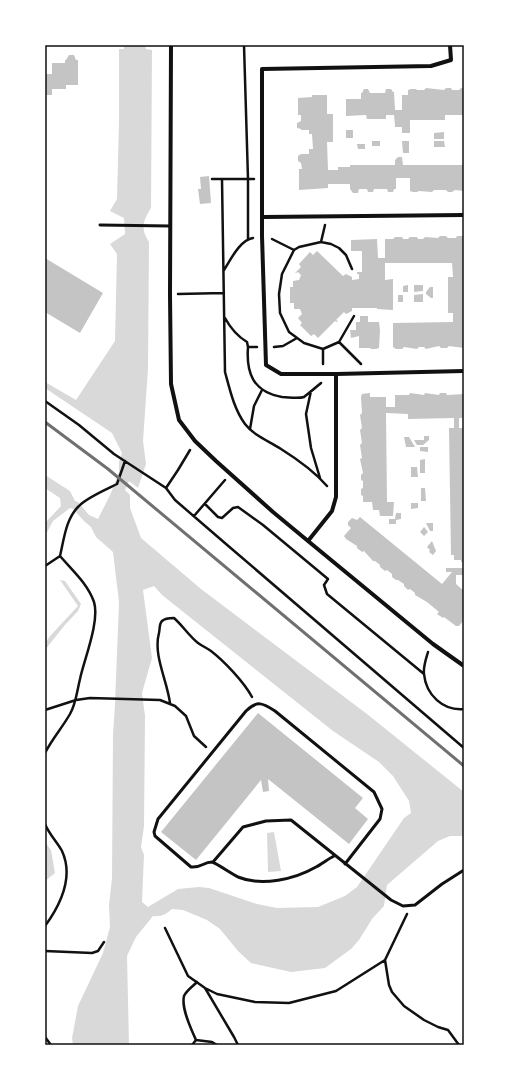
<svg xmlns="http://www.w3.org/2000/svg" width="509" height="1090" font-family="'Titillium Web',sans-serif">
<rect width="100%" height="100%" fill="#fff"/>
<path fill="#d9d9d9" fill-rule="evenodd" d="M124,45H145L146,49L152,50L151,208C143,221 140,228 149,242L148,369L143,441L146,464L138,488L129,481L125,490L130,495V508L141,538L201,589L367,714L464,792V836H450L438,841L387,885L384,906L372,919L359,940L351,949L325,968L291,972L251,963L238,951L220,929L207,920L183,910L172,909C166,914 162,917 153,916L136,937L127,956L129,1045H73L72,1038L78,1006L103,953L110,927L109,905L112,878L113,735L115,704L119,602L113,552L96,537L91,527L84,521L73,509L70,508L53,521L45,536V523L61,506L60,498L45,488V475L70,491L75,501L78,502L89,515L98,519L111,493L119,472V462L122,453L112,433L45,388V382L76,400L115,341L117,254L110,244L125,234L124,218L110,211L117,199L119,122V49H124ZM154,586L162,595L333,731L379,762L393,776L409,801L411,813L404,818L357,887L345,896L318,907L277,908L257,904L209,888L199,887L178,889L148,907L142,902L144,855L141,847L144,826L145,716L142,693L152,658L143,590Z
M60,580L65,581L81,604L78,611L64,626L45,650V643L51,635L78,606Z
M274,832L281,871L268,872L267,833Z
M45,842L51,850L55,873L45,881Z"/>
<path fill="#c4c4c4" d="M69,55H74L76,60H78V85H66V89H52V95H45V74H52V63H65V60H66Z
M426,88L444,90L446,88H451L452,90H459L461,88H464V115H445V120H410V133H402V127H395V126L394,115H386V119H367L366,115L346,116V99H361V93H362L364,89H368L370,93H385L386,89H391L393,92H394L395,110H402V95H408V90L411,89H416L417,90H424Z
M312,95H327V114H333V142H327L328,170H338V167H350V165H395V160L398,157H402L403,165H464V191L455,190L452,192H448L446,190H434L432,192L419,191L417,192H413L410,191V178H396V189H394L393,192H388L387,189H374L373,192H368L367,189H359L358,193H353L350,189V184H328V188L299,190V169H302L301,163L298,161V156L301,154H309V149H313L312,134H309V130H301V129L297,128V123L301,121V115H298V98L312,97Z
M346,130H353V138H346Z
M444,132V139H434V133Z
M372,141H380V146H372Z
M402,141H409V153H403Z
M434,141H444L445,147H434Z
M357,144H365V149H358Z
M209,176L211,203L200,204L198,189H201L200,177Z
M440,236H446L448,238H456L457,236H464V348L449,346L447,348H441L439,346L426,349L424,347H419L417,349L404,347L402,349H396L393,347V323L453,322V313H448V277H453L452,263H385V280L393,279V310L377,309V308H352V311L346,314L344,312L336,320L338,321L337,322L335,321L318,338L314,334L311,336L300,325L302,323L298,318L302,314L300,309H294V303H290V287H293V281L299,280L301,275L298,272L296,273H295L301,267L299,264L310,252L313,255L317,251L343,276L346,274L352,277V280L359,279V274H357V272H362V251H351V240L377,239L378,258H385V239H393L395,237H402L403,239H408L410,237H417L418,239H423L425,237L438,238Z
M45,258L103,293L80,333L45,312Z
M408,285V292H403V286Z
M414,285H423V291L414,292Z
M430,287H433V298H431L426,294V292Z
M423,294V302H414V295Z
M398,295H403V302H398Z
M360,316H368V322H379L380,330L379,348L376,349H371L370,348H359V336L351,338L350,330H356V322H360Z
M370,393V397H386V407H395V395H409L410,393L424,395L425,393L439,395L440,393H446L447,395L464,394V418H459V428H464V562H461V560H454V555H451L449,428H454V418L408,419V414L386,413L387,502H394L393,516H380L379,510H373L372,502H363V496L361,495V489L363,488V481L361,480V475L363,473L360,459L362,458L360,445L362,443L360,430L362,428L360,415L362,413L361,397L362,394Z
M424,436H429V440L423,445H417L414,440H424Z
M404,437H409L415,447H406Z
M420,447H428V452L420,451Z
M425,459V473H420V460Z
M411,467H417L418,477H411Z
M421,488H425L426,501H421Z
M411,503H418V508L411,509Z
M396,513H401V519L396,520V524H389V519H395Z
M360,517L442,584L452,572H446V568H464V575H456V584L464,591V617L462,619L463,621L459,626H456L444,617L443,618L437,614L439,612L427,602L415,595V593L410,589L408,590L404,586V584L398,580H396L392,577V574L387,570L385,571L380,567V565L375,561H373L364,551L362,552L357,548V546L346,539L344,536L351,528L348,525V522L352,518L357,520Z
M426,523H433V531H430Z
M424,527L428,532L424,536L420,532Z
M432,541L436,551L433,555L429,552L430,550L427,547Z
M258,713L363,798L355,808L368,819L349,844L268,779L269,791L263,792L261,780L196,860L161,832Z"/>
<g fill="none" stroke-linecap="round" stroke-linejoin="round">
<path stroke="#111" stroke-width="2.5" d="M244,45L248,179V239
M212,179H254
M222,179L225,372C230,390 234,409 245,424C254,436 269,441 281,449C297,459 314,471 327,486
M272,239L294,250
M321,242L325,225
M352,269L346,255L339,248L331,244L321,242L299,247L294,250L282,274L279,294L280,313L289,332L304,343L323,349L339,342L354,316
M224,270C231,259 240,240 253,238
M178,294L224,293
M225,318C231,329 237,336 247,342L248,347H257
M339,342L361,364
M248,347C246,373 253,392 282,397C288,397 298,399 304,397C305,396 319,385 321,383
M274,347L283,346L297,338
M323,364V349
M311,391L306,414L311,448L320,478
M45,401L79,425L114,454L166,488L175,500L226,544L464,748
M250,429L254,406L262,390
M166,488L178,470L190,450
M205,504L218,517L222,518L233,508L238,507L263,525L328,579L324,585L327,594L424,674
M194,516L225,480
M45,566L60,556C64,539 66,518 79,506C86,498 107,489 117,484L125,461
M428,652C426,659 423,667 424,674C426,695 443,711 464,709
M170,703C167,680 153,655 159,633C160,629 159,624 162,621C165,618 171,618 174,618C183,626 189,636 198,643C202,646 207,648 211,651C224,661 244,682 252,697
M45,710L76,700L90,698L160,700L175,706L186,716L194,736L206,747
M45,753C52,739 62,728 70,714C76,704 77,691 80,679C84,660 100,621 94,602C88,584 72,570 60,556
M45,824C49,834 57,842 62,851C74,877 61,904 45,926
M407,914L385,960L389,985L392,992L404,1006L424,1020L438,1027L448,1030L459,1045
M165,928L188,976L205,988L217,994L255,1002L289,1003L336,991L385,960
M45,951L92,953L98,951L104,942
M197,982C193,986 186,991 184,996C181,1008 191,1029 196,1040L212,1042L217,1045
M205,988L234,1037L238,1045
M45,1037L51,1045
M192,1045L196,1040"/>
<path stroke="#111" stroke-width="3" d="M100,225L170,226
M334,856C328,859 322,864 316,867C295,879 262,887 238,877C232,874 216,863 212,862C203,862 202,868 191,867L155,836L154,832L158,819L246,711C257,700 263,703 275,711L374,792L382,809L380,819L345,864
M213,862L243,827L266,821L291,820L391,900L403,906L415,905L442,884L464,870"/>
<path stroke="#111" stroke-width="4" d="M171,45L170,295L171,384L179,420L195,441L216,461L273,512L308,541
M450,45L451,60L431,66L262,69V236L266,365L281,374H336V497L332,511L308,541L433,644L464,666
M263,217L464,215
M336,374L464,371"/>
<path stroke="#707070" stroke-width="3" d="M45,422L108,469L464,766"/>
</g>
<rect width="509" height="1090" fill="none" stroke="#ffffff" stroke-width="92"/>
<rect x="46" y="46" width="417" height="998" fill="none" stroke="#111" stroke-width="1.5"/>
</svg>
